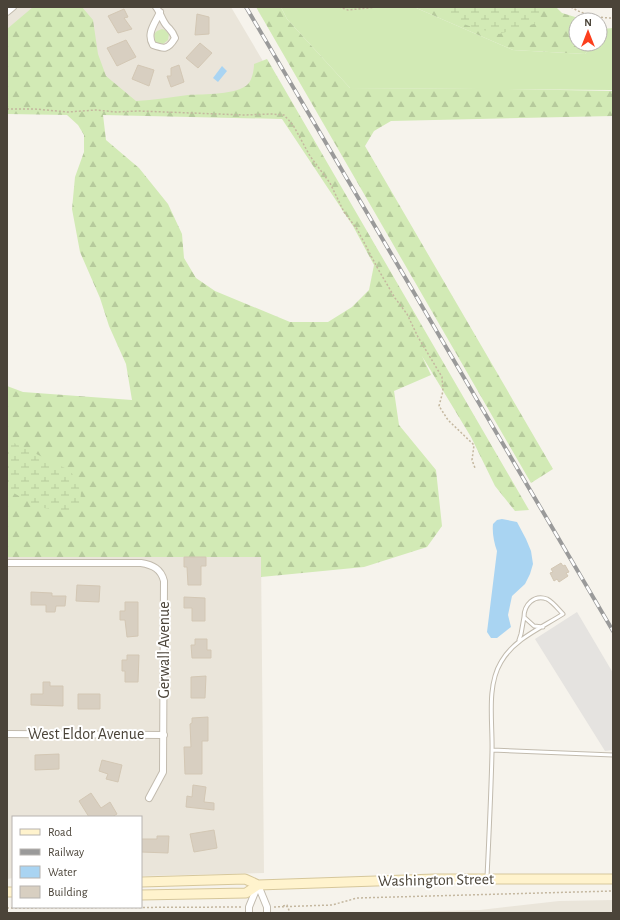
<svg xmlns="http://www.w3.org/2000/svg" width="620" height="920" font-family="'Alegreya Sans',sans-serif">
<defs>
<pattern id="forest-firs" width="22" height="20" patternUnits="userSpaceOnUse"><rect width="22" height="20" fill="#d2eab5"/><path d="M5 1l3.5 6h-7zM16 11l3.5 6h-7z" fill="#b6ca9c"/></pattern>
<pattern id="wetland-marsh" width="20" height="14" patternUnits="userSpaceOnUse"><rect width="20" height="14" fill="#d2eab5"/><path d="M1 5h8M5 5V1M11 12h8M15 12V8" fill="none" stroke="#b6ca9c"/></pattern>
</defs>
<rect width="100%" height="100%" fill="#f6f3ec"/>
<path fill="#eae5da" d="M7,7H231L290,107L7,106Z
M7,557H261L264,873L141,876V817H13V878L7,879Z
M613,900V913H357L480,910L559,901Z"/>
<path fill="#d2eab5" d="M281,7H414L513,50L585,54L593,44H600V33L602,29L613,28V90L350,88L287,19Z
M162,29L165,30L169,34L168,40L163,44L155,43L154,34L157,31Z"/>
<path fill="url(#forest-firs)" fill-rule="evenodd" d="M33,7H82L93,20L98,54L106,76L136,101C154,100 171,97 188,95C203,94 238,95 248,84C252,80 254,70 254,64L267,59L529,510L515,511L495,486L471,437L422,356L431,375L394,391L399,425L436,470L442,526L427,547L364,567L261,577V557H7V386L23,392L132,400L126,364L109,326L100,298L80,252L72,209L75,177L84,152V135L78,125L67,115L7,114V29ZM103,115L282,119L353,226L374,265L369,290L352,307L328,322H290L215,291L196,278L184,258L182,234L168,204L139,168L106,140Z
M256,7H281L287,19L350,88L507,89L613,91V116L391,121L374,131L365,146L553,469L531,483Z
M414,7H556L562,13L585,20H576V44H593L585,54L513,50Z"/>
<path fill="url(#wetland-marsh)" d="M443,7H539L541,14L534,24L499,34L475,28L452,20Z
M12,442L71,471L81,492L80,505L69,512L38,507L12,492L7,486V443Z"/>
<path fill="#e5e3e0" d="M577,612L613,673V750L605,751L535,639Z"/>
<path fill="#a9d4f2" d="M222,66L227,71L218,82L213,78Z
M502,519L517,522L526,539L531,551L533,564L530,574L525,584L512,596L508,615L511,627L497,638H491L487,632L497,551C494,543 492,532 493,524L497,520Z"/>
<path fill="#d8cfc1" stroke="#d3c7b4" d="M124,9L128,17L124,18L132,29L118,33L108,16Z
M197,14L209,17V34L195,35Z
M126,40L136,57L117,66L107,48Z
M200,43L212,53L198,68L186,58Z
M138,65L154,70L149,86L132,79Z
M179,65L184,82L171,87L167,76H171V68Z
M184,557H206V566H201V585H188L187,567H184Z
M561,563L563,566L565,565L569,572L566,573L568,576L559,582L557,579L554,581L550,573L553,572L551,569Z
M77,585L100,586L99,602L76,601Z
M31,592L52,593V596H66L65,606H56L55,612H46V605H31Z
M184,597L205,598V621H192V608H184Z
M125,602H138V636L127,637L125,620H120V611H125Z
M195,639H207V650H211V658H192L191,645H195Z
M127,655H139L138,682H125V671H122V660H127Z
M206,676L205,698H191V677Z
M43,682H50V686H63V706L31,705V694H43Z
M78,694H100V709H78Z
M208,717V741H202V774H185L184,747H191L190,724L192,723V718Z
M59,754V769L35,770V755Z
M102,760L122,765L118,782L106,779L108,774L99,771Z
M193,785L206,787L204,802L214,803V810L186,807L187,796L192,797Z
M91,793L101,808L110,802L117,814L112,817H89L79,801Z
M214,830L217,848L194,852L190,834Z
M157,836H169L168,853L141,852V839H157Z"/>
<g fill="none" stroke-linecap="round" stroke-linejoin="round">
<defs>
<path id="lane" d="M519,640L521,634L524,617
M492,750L613,755
M487,877C489,836 491,794 492,752C493,724 486,687 501,662C514,639 541,628 563,614C558,609 553,602 547,599C534,594 524,605 524,617L534,626L543,627"/>
<path id="street" d="M156,7C160,12 162,20 166,25C171,31 172,30 175,38C168,50 164,49 153,45C146,33 155,24 160,12
M7,12L13,7
M7,563H141C153,565 161,569 164,581L163,772L149,798
M7,734L164,735
M258,885L267,907V913
M249,913V907L258,885"/>
<path id="secondary" d="M141,882L245,879L258,885L435,879H613
M7,892H13
M141,895L246,893L258,885"/>
</defs>
<use href="#lane" stroke="#c2bbae" stroke-width="5"/>
<use href="#street" stroke="#c2bbae" stroke-width="8"/>
<use href="#secondary" stroke="#d6c79b" stroke-width="11"/>
<path stroke="#c4b79f" stroke-width="1.5" stroke-dasharray="2 2" stroke-linecap="butt" d="M339,7L348,10L378,7
M571,7C584,15 598,18 613,18
M7,109H35L68,112L96,110L116,112L139,111L244,115L271,114L284,115L293,125L310,156L330,183L344,212L357,229L378,269L395,298L407,314L418,337L442,377L443,391L439,406L448,420L474,445L472,460L475,468
M283,906L287,905L290,913
M274,907L332,905L357,898L613,891
M7,908L242,907"/>
<use href="#lane" stroke="#fff" stroke-width="3"/>
<use href="#street" stroke="#fff" stroke-width="6"/>
<use href="#secondary" stroke="#fff3cd" stroke-width="9"/>
<defs>
<path id="rail" d="M246,7L613,631"/>
</defs>
<use href="#rail" stroke="#9a9a9a" stroke-width="4"/>
<use href="#rail" stroke="#fff" stroke-width="2.5" stroke-dasharray="8" stroke-linecap="butt"/>
</g>
<g text-anchor="middle" dominant-baseline="central" stroke-width="4" stroke-linejoin="round" paint-order="stroke">
<g font-size="16" fill="#4b4439" stroke="#fff">
<text transform="translate(164 650) rotate(-90)">Gerwall Avenue</text>
<text x="86" y="734">West Eldor Avenue</text>
<text transform="translate(436 880) rotate(-1)">Washington Street</text>
</g>
</g>
<rect width="620" height="920" fill="none" stroke="#4b4439" stroke-width="16"/>
<rect x="12" y="816" width="130" height="92" fill="#ffffff" stroke="#b7b4b0"/>
<rect x="20" y="829" width="20" height="6" fill="#fff3cd" stroke="#b7b4b0"/>
<text x="48" y="836" font-size="12" fill="#4b4439">Road</text>
<rect x="20" y="849" width="20" height="6" fill="#9a9a9a" stroke="#b7b4b0"/>
<text x="48" y="856" font-size="12" fill="#4b4439">Railway</text>
<rect x="20" y="866" width="20" height="12" fill="#a9d4f2" stroke="#b7b4b0"/>
<text x="48" y="876" font-size="12" fill="#4b4439">Water</text>
<rect x="20" y="886" width="20" height="12" fill="#d8cfc1" stroke="#b7b4b0"/>
<text x="48" y="896" font-size="12" fill="#4b4439">Building</text>
<g transform="translate(588 32)"><circle r="19" fill="#ffffff" stroke="#b7b4b0"/>
<path d="M0-3L7 15L0 10L-7 15Z" fill="#fc3f1d"/>
<text y="-6" font-size="11" font-weight="bold" text-anchor="middle" fill="#4b4439">N</text>
</g>
</svg>
